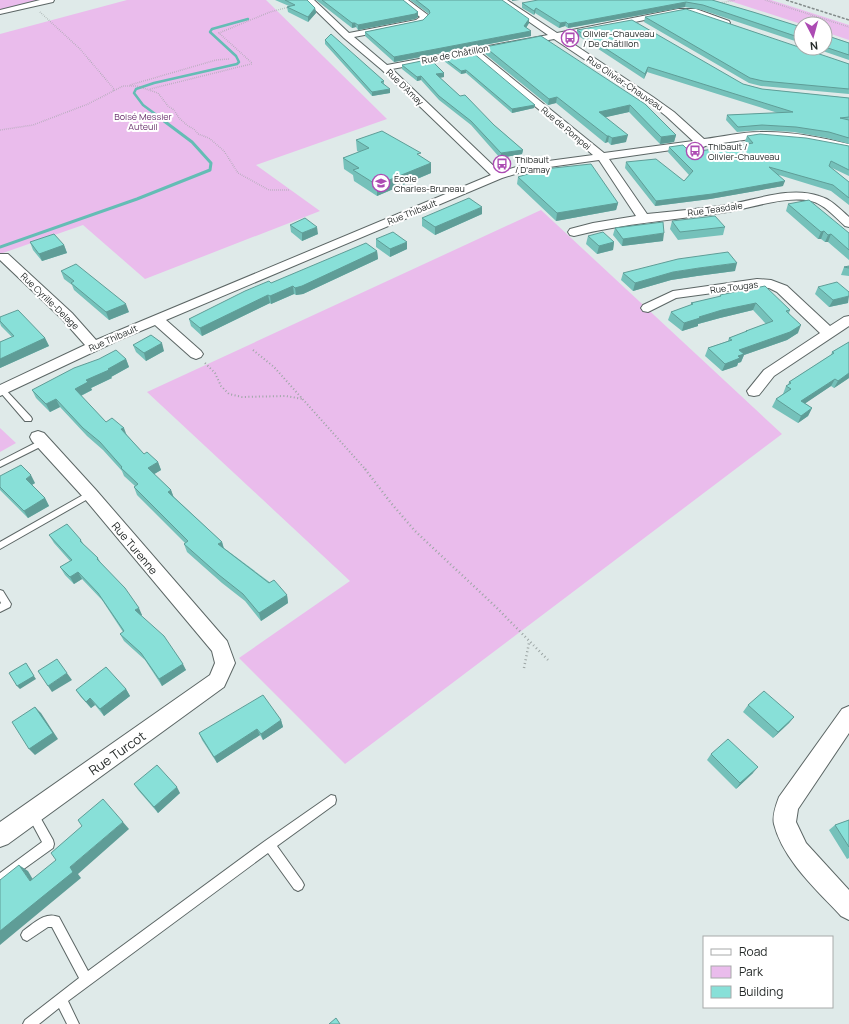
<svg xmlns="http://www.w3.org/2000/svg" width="849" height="1024" font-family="Manrope,sans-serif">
<rect width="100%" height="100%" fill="#dfeae9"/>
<path fill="#eabcec" d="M0,0H50L0,12Z
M127,0H266L387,119L256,165L320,211L145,279L83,225L0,254V34Z
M727,0H771L849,25V40L825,32V24H801Z
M541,210L782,434L345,764L239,658L350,581L147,392Z
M0,428L16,443L0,452Z"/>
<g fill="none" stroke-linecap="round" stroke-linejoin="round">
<path stroke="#64bdb5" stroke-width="2.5" d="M166,122L143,105L134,93L136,89L154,83L237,64L239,62L236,56L210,32L212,29L248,19"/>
<path stroke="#64bdb5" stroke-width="3" d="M0,247L137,199L210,170L211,163L192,142L164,121"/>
<defs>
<path id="service" d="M0,388H4L31,417L32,419L31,421H25L0,392Z
M43,439L47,442L46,444L0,467V461Z
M90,491L94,494L93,496L0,549V542Z
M0,590L3,591L11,604L10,607L0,612V604L1,603L0,601Z
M331,795L335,796L336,800L335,804L277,846L302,881L304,885L302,889L298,891L294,889L268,853L68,1001L79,1024H67L59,1008L39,1024H23L25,1020L79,978L52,927H48L27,941L23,939L21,935L23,931C34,923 45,911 59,917L88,971L265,841Z
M32,809L36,810L53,840L54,844L53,848L0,886V873L42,842L27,814L28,810Z"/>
<path id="minor" d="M40,0H54L53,2L0,14V10Z
M305,0H314L349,33L416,20L420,17L399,0H408L428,15L429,17L422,24L354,37L387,65L548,35L498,0H507L557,33L678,9H696L729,21L730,23L729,25L726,26L692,13H678L563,37L653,97L674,112L704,139C722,137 741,132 760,132C790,131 820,137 849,144V150L804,142L770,138H758L708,145L703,147L699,146L609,159L647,214C674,211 700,209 726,205C756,200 790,186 819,196C831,199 840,209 849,217V227L845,226C835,217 824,204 811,201C786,195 752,208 727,212C675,220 625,223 574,236L570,235L568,232L570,229L593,223L636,216L599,160L528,170L502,178L166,320L201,351L203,354L201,357L196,359L191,357L155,325L119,340L0,396V385L85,345L62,319L0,260V254H8L72,313L96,340L491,175L382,70L344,38ZM554,39L647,101L666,116L693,141L604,153L481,53ZM473,54L593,155L526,164L500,172L392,69Z
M757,279L771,280L787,286L830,326L844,317L849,316V326L774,376L759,395L754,396L749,395L747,391L764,370L820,333L777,292L769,288L757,287L676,298L648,312L643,311L641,308L643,305L673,291Z
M38,431L44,433L96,490L227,641L235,663L224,687L8,844L0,847V822L210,675L215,663L212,651L84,498L32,441L30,437L32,433Z
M849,706V733L798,809L796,822L806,843L849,890V920L841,916C817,890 783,860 774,824C772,816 776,805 779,797L842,709Z"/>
</defs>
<use href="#service" stroke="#5c6665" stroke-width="2"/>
<use href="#minor" stroke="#5c6665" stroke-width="2"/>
<path stroke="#9ca5a4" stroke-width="1.5" stroke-dasharray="0.5 1.5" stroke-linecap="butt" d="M765,0L849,27
M720,3L735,0
M40,12L80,49L114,89L113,91
M130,85L216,60L229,59
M150,89L251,64L252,63L219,33L270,12L289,7
M0,130L33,125L88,104L123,86H137L158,93L168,106L174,110L179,118L188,126L194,129L198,134L209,138L224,151L238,173L269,190H290"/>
<path stroke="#9ca5a4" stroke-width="2" stroke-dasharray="1 2.5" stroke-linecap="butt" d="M253,350L274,367L366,470
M205,363L215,373L221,386L229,394L242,397L286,396L303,399"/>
<path stroke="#9ca5a4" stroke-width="2.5" stroke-dasharray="1 3" stroke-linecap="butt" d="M365,469L391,503L415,531L496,607L549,661
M524,668L529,643"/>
<use href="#service" fill="#fff" fill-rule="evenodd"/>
<use href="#minor" fill="#fff" fill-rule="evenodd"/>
<path stroke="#838b8a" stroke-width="1.5" stroke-dasharray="3 1.5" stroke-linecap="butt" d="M786,0L849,20"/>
</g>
<path fill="#75c1ba" d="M275,0H307L315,8L316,13L308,22L288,12L287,7L289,6Z
M316,0H403L418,12V17L415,19L358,30L356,27L352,28Z
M410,0H502L529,23L526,28L531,36L394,62L365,36V32L423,20L429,14Z
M712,0L801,27V43L702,10L685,7L568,28L565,26L559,28L535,13L534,15L522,8V3Z
M645,17L849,64V94L761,86L749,83L644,22Z
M577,30L743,84L762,89L849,98V144L827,138L794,132L760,130L737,132L726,120L727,115L778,113L647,72L644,79L577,35Z
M825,35L849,43V60L814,48H825Z
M541,36L676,135L674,142L660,144L629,112L605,117L626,142L611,145L608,142L605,143L556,103L548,105L484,53L485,47Z
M325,40L384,81V84L390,93L372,96L325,44Z
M444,58L535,105L534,108L512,113L466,73L461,74L444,61Z
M436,62L435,64L444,73V77L440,78L460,96L523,150L522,154L500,158L471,125L439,100L421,80L417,81L402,69V65Z
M747,136L849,146V176L830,167L849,182V205L831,191L779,175L783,186L710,199L655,206L625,168L626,162L684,181L689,175L668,152L669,147L690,152L723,148L748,144L745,141Z
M356,140L421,157L431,173L377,196L354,181L353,175L344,169L343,158L359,152L357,151Z
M518,177L618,203L616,210L556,221L517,184Z
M788,204L849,233V260L828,242H825L821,239H818L786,211Z
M482,214L435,235L422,226V218Z
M672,221L725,227L723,235L678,240L670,229Z
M290,225L318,234L302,241L291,232Z
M615,228L663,241L622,246L613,235Z
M588,236L614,242L613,250L597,254L586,244Z
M376,239L407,249L390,257L376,247Z
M30,242L64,245L67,253L42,261L33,250Z
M377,251L378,259L303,294L296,295L294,294L271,304L270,303L202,336L191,326L189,319L271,283Z
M849,266V276L841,275L844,267Z
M61,271L129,312L109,320L74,290L72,285L64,279Z
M735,271L697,276L671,280L633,291L621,280L623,273Z
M818,287L848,303L829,307L815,294Z
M720,295L790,310L789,313L798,333L787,340L744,355L741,362L738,363L737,366L722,371L705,356L708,348L728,341L729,338L745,332L746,331L766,324L753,310L720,318L698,324V326L682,331L668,320L671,312L691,305V303L719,297Z
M0,317L45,338L49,346L0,368V342L12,337L1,326L0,323Z
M849,342V378L834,388L831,386L805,403L812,408L808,416L798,423L772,407L776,399L783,394L786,386L788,385L789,382L831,355L832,352Z
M133,345L164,351L146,361L136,352Z
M126,359L129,367L111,377L112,378L91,388L92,390L81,396L106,422L126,434L144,454L158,462L161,470L154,474L171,490L173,496L222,542L224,548L287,595L288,603L261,621L245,601L222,583L187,552L184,544L185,543L137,495L134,487L135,486L124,476L122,471L103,450L87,436L60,407L50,412L36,398L32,390Z
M0,476L35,483L32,485L45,498L49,506L28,518L0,490Z
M49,535L81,540L84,545L98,558L101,563L142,615L141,616L186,670L162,686L145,660L124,641L120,634L123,632L102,600L82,579L74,584L65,575L60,567L70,561L54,543Z
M126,689L130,696L104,716L95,705L91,708L80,696L76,690Z
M748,705L794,717L789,723L773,738L743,712Z
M281,720L283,727L263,740L260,735L217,763L202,740L199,733Z
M711,754L753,773L736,789L707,760Z
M134,784L180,793L158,813L138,790Z
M849,820V858L847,859L829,830L835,825Z"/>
<path fill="#5f9d97" d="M512,0H520L512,1Z
M686,2L685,7L568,28V24Z
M315,8L316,13L308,22V17Z
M536,8L535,13L534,15V11Z
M418,12V17L415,19L358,30V25Z
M529,19V23L524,31V26Z
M566,22L565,26L559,28L560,23Z
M352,23H355L356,27L352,28Z
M531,31V36L394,62V57Z
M436,58V62L433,66V62Z
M648,67L647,72L644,79L645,74Z
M466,70V73L461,74V71Z
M444,73V77L436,78V74Z
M421,76V80L417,81V77Z
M390,89V93L372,96V92Z
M557,97L556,103L548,105L549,99Z
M535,105L534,108L512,113V109Z
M630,105L629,112L598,119L599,112Z
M628,135L626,142L611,145L612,138Z
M676,135L674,142L660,144L661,137Z
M607,136H609L608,142L605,143Z
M523,150L522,154L500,158L501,153Z
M431,163V173L377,196V185Z
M785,181L783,186L710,199L655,206L656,201Z
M618,203L616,210L556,221L557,213Z
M482,207V214L435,235V227Z
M317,227L318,234L302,241V233Z
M824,231L821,239H818L821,232Z
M664,233L663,241L622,246L623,239Z
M831,234L828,242H825L828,235Z
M407,242V249L390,257V249Z
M614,242L613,250L597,254L599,246Z
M64,245L67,253L42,261L39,254Z
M377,251L378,259L303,294L296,295L295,288Z
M737,263L735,271L697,276L671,280L633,291L635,283L673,272L699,268Z
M293,286L294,294L271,304L270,296Z
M268,295L270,303L202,336L200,328Z
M849,296L848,303L829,307L833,300Z
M756,303L753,310L720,318L698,324V326L682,331L684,323L699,317L722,310Z
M126,304L129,312L109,320L106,312Z
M801,325L798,333L787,340L744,355L741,362L738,363L737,366L722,371L725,364L739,350Z
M45,338L49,346L0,368V359Z
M162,343L164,351L146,361L144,353Z
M126,359L129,367L111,377L112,378L91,388L92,390L78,397L75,389L86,380Z
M849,373V378L834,388L838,381Z
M835,379L831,386L797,409L801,401Z
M56,399L60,407L50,412L46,404Z
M812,408L808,416L798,423L801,416Z
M124,428L127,436L121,429Z
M158,462L161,470L151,476L148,468Z
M31,475L35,483L30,486L26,479Z
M171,490L174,498L168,492Z
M45,498L49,506L28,518L24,511Z
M222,542L224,550L218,544Z
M78,572L82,579L74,584L70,577Z
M287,595L288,603L261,621L259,613Z
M139,608L142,615L138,617L135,610Z
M183,664L186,670L162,686L159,679Z
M28,667L36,679L20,689L17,686Z
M67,673L72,680L52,692L48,686Z
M126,689L130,696L104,716L100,709Z
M90,698L95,705L91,708L86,702Z
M35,707L41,713L58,739L35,755L29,749Z
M794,717L789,723L773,738L778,732Z
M281,720L283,727L263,740L261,734Z
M257,729L260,735L217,763L214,757Z
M758,767L753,773L736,789L740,783Z
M177,787L180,793L158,813L154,807Z
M123,822L129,829L78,874L81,878L0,945V931L70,867Z
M19,865L28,871L38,888L30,881Z"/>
<path fill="#88e0d8" stroke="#5f9d97" d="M285,0H307L315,8L308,17L287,7L295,5Z
M322,0H403L418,12L415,14L358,25L355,23H352Z
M416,0H502L529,19L524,26L531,31L394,57L365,32L423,20L430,13L429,10Z
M538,0H712L753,12L801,27V38L703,5L686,2L568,24L566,22L560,23L536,8L534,11L522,3Z
M686,9L849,64V89L763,81L750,78L645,17Z
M632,20L743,84L762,89L849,98V117L840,118L849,120V138L829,132L796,127L762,125L738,127L727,115L793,112L648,67L645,74L577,30Z
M331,34L384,81L381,82L390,89L372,92L325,40Z
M825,35L849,43V55L825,47Z
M541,36L645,104L676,135L661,137L630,105L599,112L628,135L612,138L609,136H607L557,97L549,99L485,47Z
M472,52L535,105L512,109L466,70L461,71L444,58Z
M436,58L433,62L444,73L436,74L460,96L465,95L494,125L523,150L501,153L471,121L439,96L421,76L417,77L402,65Z
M382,131L421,153L417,154L431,163L377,185L353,170L359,168L343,158L369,148L356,140Z
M760,134L806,138L849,146V170L831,161L829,166L849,182V198L833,185L769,167L785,181L712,194L656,201L626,162L656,159L684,181L693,171L669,147L683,145L690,152L723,148L753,143L747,136Z
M591,164L618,203L557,213L518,177L544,169Z
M469,198L482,207L435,227L422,218Z
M809,200L849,233V250L831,234L828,235L824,231L821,232L788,204Z
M715,216L725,227L680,232L672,221Z
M305,218L317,227L302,233L290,225Z
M663,222L664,233L623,239L615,228Z
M393,232L407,242L390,249L376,239Z
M603,232L614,242L599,246L588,236Z
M54,234L64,245L39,254L30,242Z
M366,243L377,251L302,286L295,288L293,286L270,296L268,295L200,328L189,319L245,291L269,281L271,283Z
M728,252L737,263L699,268L673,272L635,283L623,273L678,259Z
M76,264L126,304L106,312L71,283L74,281L61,271Z
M849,266V268L844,267Z
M837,282L849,292V296L833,300L818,287Z
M765,286L790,310L786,311L801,325L790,332L739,350L744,354L738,356L740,358L725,364L708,348L732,340L729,338L747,331H746L773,321L756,303L722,310L699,317L700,318L684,323L671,312L693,304L691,303L721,296L720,295Z
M18,310L45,338L0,359V342L14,336L0,321V317Z
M151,335L162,343L144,353L133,345Z
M849,342V373L838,381L835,379L801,401L812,408L801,416L776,399L791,389L786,386L791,383L789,382L834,353L832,352Z
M116,350L126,359L108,369L109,370L86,380L88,382L75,389L106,422L112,418L124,428L121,429L144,454L147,452L158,462L148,468L171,490L168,492L222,542L218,544L269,583L274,580L287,595L259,613L243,594L219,575L184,544L188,541L134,487L138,484L121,468L122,467L100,442L83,428L56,399L46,404L32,390L74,368L99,359Z
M21,465L31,475L26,479L45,498L24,511L0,487V476Z
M67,524L81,540L80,541L98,558L97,559L125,588L139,608L135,610L164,636L183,664L159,679L141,653L120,634L124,631L98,593L78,572L70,577L60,567L72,560L49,535Z
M57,659L67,673L48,686L38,671Z
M26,663L34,676L17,686L9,673Z
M106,667L126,689L100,709L90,698L86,702L76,690Z
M764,691L794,717L778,732L748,705Z
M263,695L281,720L261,734L257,729L214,757L199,733Z
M35,707L53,733L29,749L12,722Z
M728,739L758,767L740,783L711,754Z
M157,765L177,787L154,807L134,784Z
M103,799L123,822L70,867L73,872L0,931V880L19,865L30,881L56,860L51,853L82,826L78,820Z
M849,820V847L835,825Z
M336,1018L340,1024H329Z"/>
<defs>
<symbol id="bus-ring" viewBox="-11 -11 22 22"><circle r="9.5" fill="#fff" stroke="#ac4bb3" stroke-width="1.5"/><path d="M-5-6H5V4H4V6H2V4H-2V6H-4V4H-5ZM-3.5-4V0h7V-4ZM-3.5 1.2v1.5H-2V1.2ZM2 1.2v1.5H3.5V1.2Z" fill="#ac4bb3"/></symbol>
<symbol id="school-ring" viewBox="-11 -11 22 22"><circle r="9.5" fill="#fff" stroke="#ac4bb3" stroke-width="1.5"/><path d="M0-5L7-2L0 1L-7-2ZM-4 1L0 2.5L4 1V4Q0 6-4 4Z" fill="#ac4bb3"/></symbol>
</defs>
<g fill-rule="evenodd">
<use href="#bus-ring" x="560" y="28" width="20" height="20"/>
<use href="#bus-ring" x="685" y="141" width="20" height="20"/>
<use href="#bus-ring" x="492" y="154" width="20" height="20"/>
<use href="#school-ring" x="371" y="173" width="20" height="20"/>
</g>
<g text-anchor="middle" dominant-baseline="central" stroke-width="4" stroke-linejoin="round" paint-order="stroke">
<g font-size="9" fill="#262b2a" stroke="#fff" text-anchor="start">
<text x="583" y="33">Olivier-Chauveau<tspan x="583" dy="10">/ De Châtillon</tspan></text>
<text x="708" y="146">Thibault /<tspan x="708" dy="10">Olivier-Chauveau</tspan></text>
<text x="515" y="159">Thibault<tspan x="515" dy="10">/ D'amay</tspan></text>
<text x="394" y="178">École<tspan x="394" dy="10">Charles-Bruneau</tspan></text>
</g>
<g font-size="9" fill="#262b2a" stroke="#fff">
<text transform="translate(455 54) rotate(-11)">Rue de Châtillon</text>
<text transform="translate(625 83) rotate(34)">Rue Olivier-Chauveau</text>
<text transform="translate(405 87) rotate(44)">Rue D'Amay</text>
<text transform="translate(566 128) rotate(40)">Rue de Pompei</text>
<text transform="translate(715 209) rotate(-8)">Rue Teasdale</text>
<text transform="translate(412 212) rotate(-22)">Rue Thibault</text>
<text transform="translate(734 287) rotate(-7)">Rue Tougas</text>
<text transform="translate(50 301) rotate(44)">Rue Cyrille-Delage</text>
<text transform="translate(113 338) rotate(-24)">Rue Thibault</text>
</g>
<g font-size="9" fill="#6a326e" stroke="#fff">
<text x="143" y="116">Boisé Messier<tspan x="143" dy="10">Auteuil</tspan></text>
</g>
<g font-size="11" fill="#262b2a" stroke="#fff">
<text transform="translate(135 548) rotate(50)">Rue Turenne</text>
</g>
<g font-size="13" fill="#262b2a" stroke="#fff">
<text transform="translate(117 753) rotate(-35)">Rue Turcot</text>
</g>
</g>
<rect x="703" y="936" width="130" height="72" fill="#ffffff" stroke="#a8aaaa"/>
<rect x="711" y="949" width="20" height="6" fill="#ffffff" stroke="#a8aaaa"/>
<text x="739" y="956" font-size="12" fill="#262b2a">Road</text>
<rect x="711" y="966" width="20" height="12" fill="#eabcec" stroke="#a8aaaa"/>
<text x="739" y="976" font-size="12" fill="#262b2a">Park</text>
<rect x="711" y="986" width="20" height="12" fill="#88e0d8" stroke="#a8aaaa"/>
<text x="739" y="996" font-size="12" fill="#262b2a">Building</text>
<g transform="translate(813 36) rotate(174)"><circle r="19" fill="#ffffff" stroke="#a8aaaa"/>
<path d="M0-3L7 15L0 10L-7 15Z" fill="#ac4bb3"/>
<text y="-6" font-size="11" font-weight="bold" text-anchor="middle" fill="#262b2a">N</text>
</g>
</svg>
